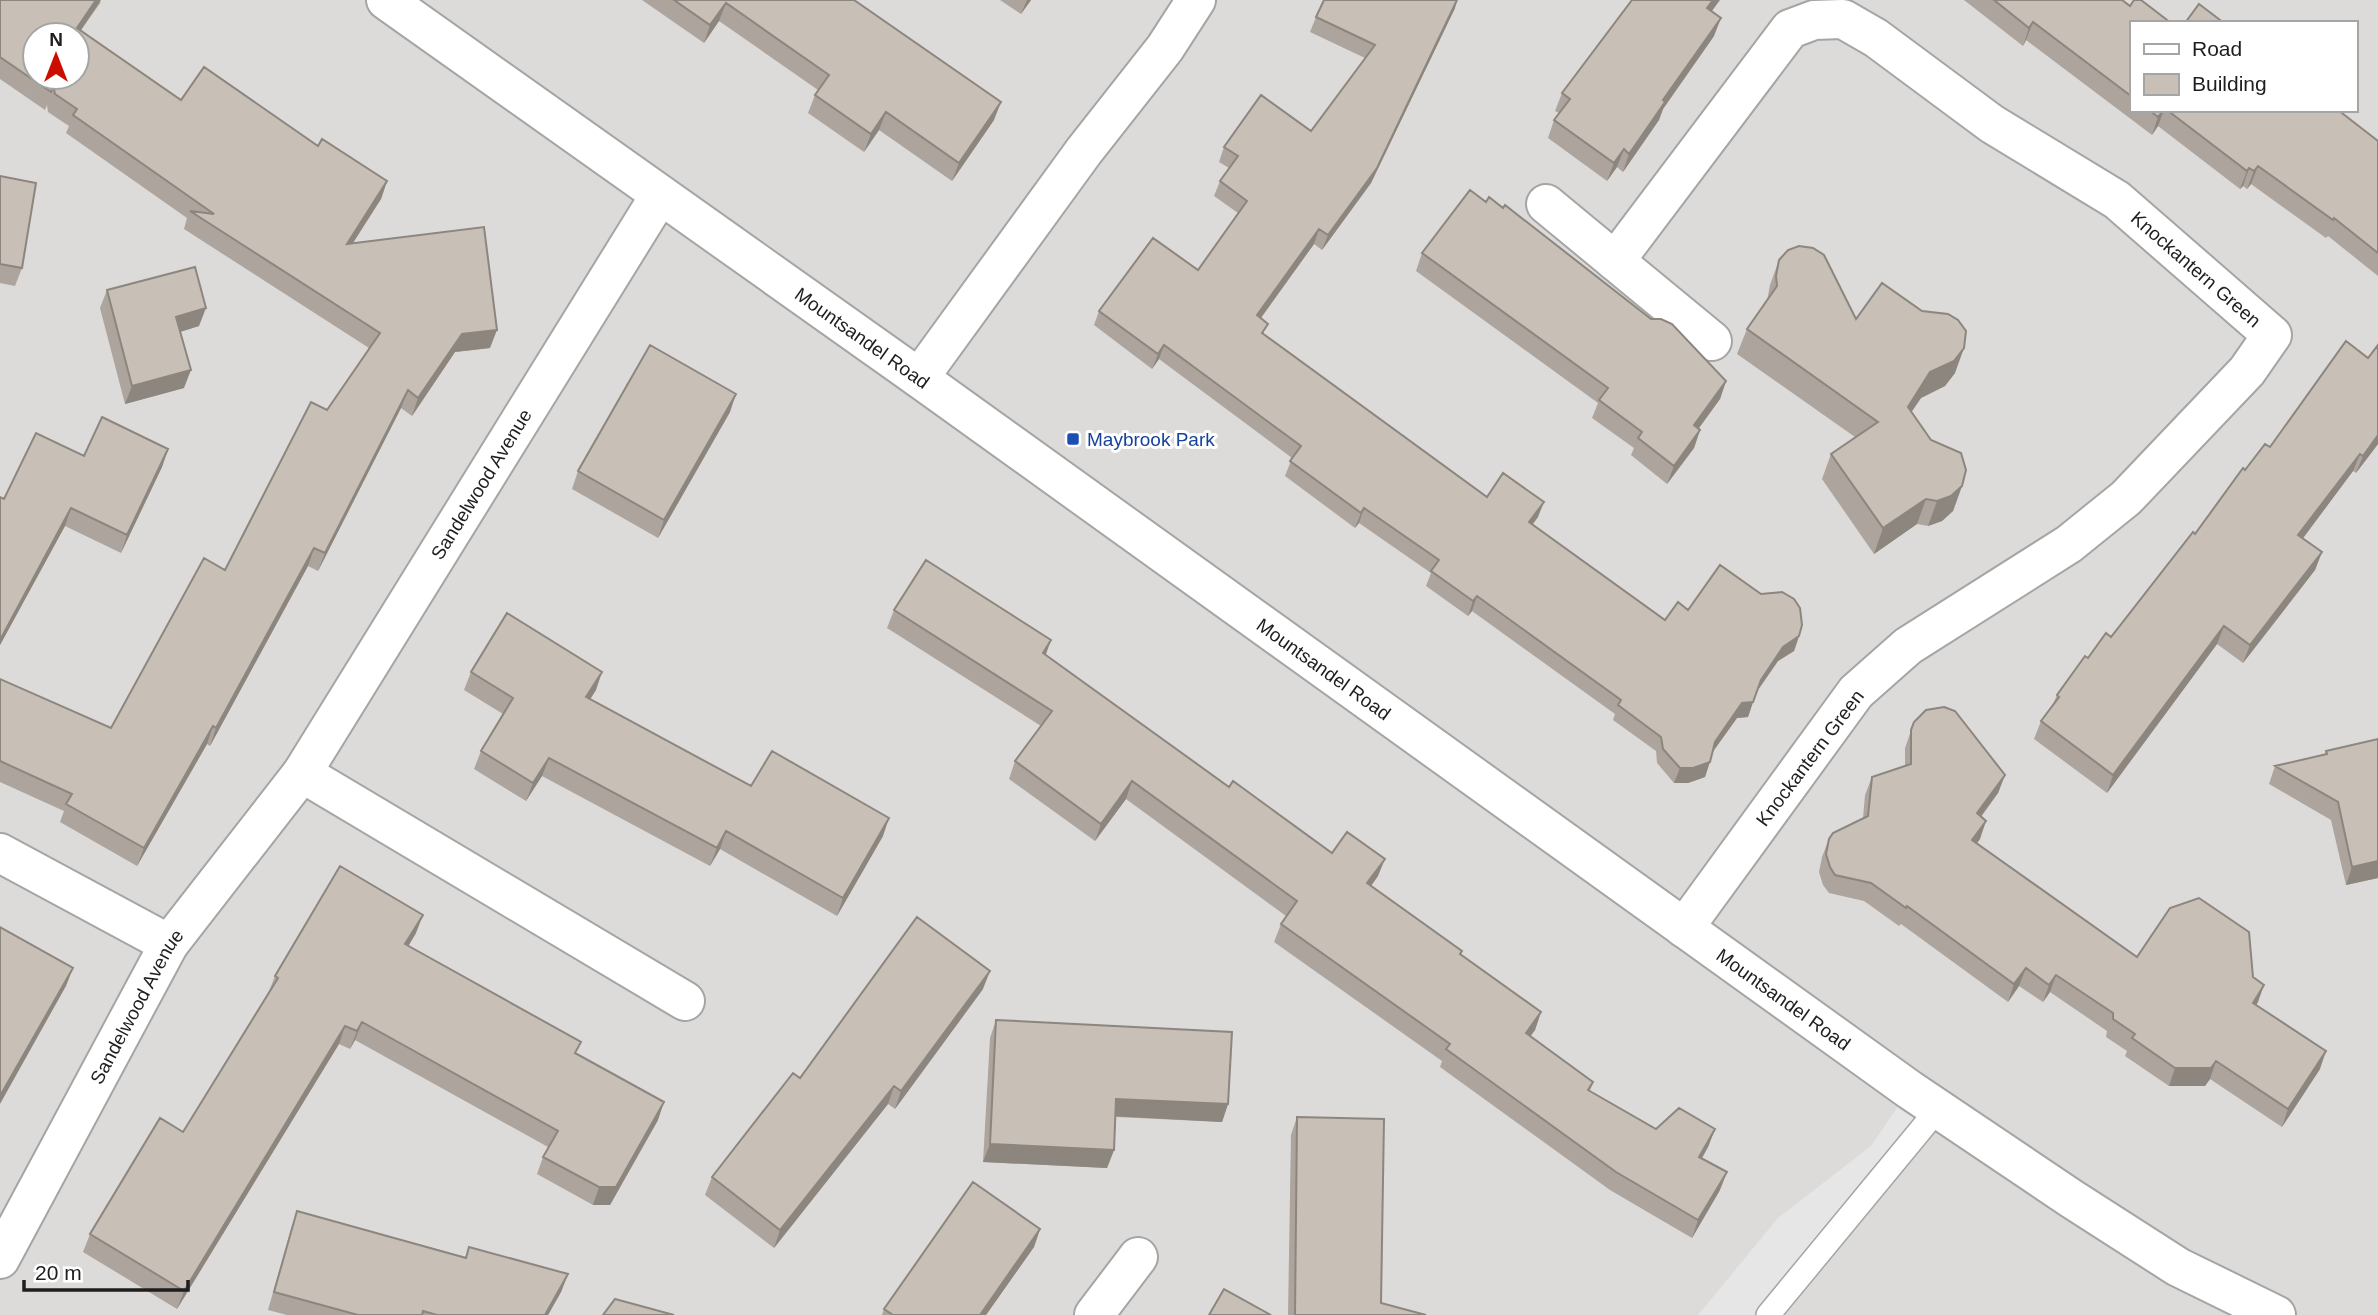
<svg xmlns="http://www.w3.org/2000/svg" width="2378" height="1315" font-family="Arial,sans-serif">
<rect width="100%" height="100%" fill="#f0ece3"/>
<path fill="#dcdbda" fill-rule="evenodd" d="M0,0H2378V1315H0ZM2131,23H2355V110H2131ZM35,35H77V77H35Z"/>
<path fill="#e6e6e6" d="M1901,1102L1927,1121L1768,1315H1698L1778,1218L1871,1146Z"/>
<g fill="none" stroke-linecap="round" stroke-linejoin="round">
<defs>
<path id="service" d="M1768,1315L1938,1109"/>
<g id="minor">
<path d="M1546,204L1712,341"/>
<path id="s1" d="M1615,261L1790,29L1814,20L1843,19L1876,38L1992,124L2117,200L2272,335L2247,371L2126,498L2069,544L1908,646L1856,692L1684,928"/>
<path d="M919,378L1084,151L1165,48L1196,0"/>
<path d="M302,773L685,1001"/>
<path d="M0,853L169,944"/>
<path id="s2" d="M0,1259L169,944L302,773L660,195"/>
<path d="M1094,1315L1138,1257"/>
</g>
<g id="tertiary">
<path id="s3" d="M386,0L919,378L1910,1090L2072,1199L2178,1267L2276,1315"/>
</g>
</defs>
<use href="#service" stroke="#a5a5a5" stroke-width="26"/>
<use href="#minor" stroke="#a5a5a5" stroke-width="42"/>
<use href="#tertiary" stroke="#a5a5a5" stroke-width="42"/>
<use href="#service" stroke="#fff" stroke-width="23"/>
<use href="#minor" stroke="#fff" stroke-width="38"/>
<use href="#tertiary" stroke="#fff" stroke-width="38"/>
</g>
<path fill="#aca49d" d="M0,0L101,2L81,30L181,100L318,146L387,181L381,199L352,243L490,348L455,352L412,416L401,408L318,571L308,566L210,746L207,744L137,866L60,822L64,811L0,782V679L111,728L225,570L327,410L369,348L184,229L187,218L66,133L69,126L48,112L47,105L45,110L0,79Z
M642,0H854L994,120L952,181L879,130L864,152L808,113L815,95L818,90L719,21L704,43Z
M1000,0H1031L1021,14Z
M1964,0H2122L2131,23V110H2338L2378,141V276L2328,236L2326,238L2251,184L2247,189L2243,186L2240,189L2158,126L2152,135L2026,40L2023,46Z
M1455,8L1371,183L1322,250L1314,244L1261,318L1264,334L1487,497L1538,517L1532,525L1665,620L1688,610L1799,636L1794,651L1778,661L1756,693L1748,717L1737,718L1712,753L1705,777L1688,783H1674L1657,763L1656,751L1613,720L1615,714L1472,611L1468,616L1426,586L1431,573L1359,523L1355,528L1285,476L1292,458L1159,359L1152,369L1094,325L1099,311L1198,270L1238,213L1214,196L1220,181L1229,168L1219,162L1224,147L1311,131L1365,58L1310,32L1316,17Z
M1712,11L1714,36L1663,109L1659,120L1623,172L1617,167L1607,181L1548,138L1554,120L1559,113L1555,111L1562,93Z
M0,176L22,268L15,286L0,283Z
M1486,202L1503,208L1726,381L1720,399L1699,428L1700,430L1694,448L1667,484L1631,455L1634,448L1592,418L1598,403L1416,271L1422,253Z
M1779,260L1856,319L1955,373L1945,386L1921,398L1911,412L1962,486L1953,511L1942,521L1928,526L1917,524L1874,554L1822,479L1831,454L1855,437L1737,354L1747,329L1767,301L1770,285Z
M107,290L199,326L180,332L184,388L125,404L100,308Z
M2378,345V444L2356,473L2353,471L2303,538L2322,552L2315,570L2243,663L2217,644L2107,793L2034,739L2041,721L2053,704L2057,695L2088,658L2111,637L2245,470L2368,358Z
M730,412L658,538L572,489L578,471Z
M168,449L162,467L121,553L65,526L0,645V497L4,499L84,456Z
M894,610L1045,655L1229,787L1332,853L1378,876L1371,886L1462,951L1461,955L1541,1012L1535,1030L1530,1037L1593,1082L1590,1091L1656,1129H1715L1708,1147L1702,1158L1720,1190L1692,1238L1610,1190L1440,1067L1442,1061L1274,942L1281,924L1286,916L1126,799L1095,841L1009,779L1015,761L1041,726L887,628Z
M471,672L596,690L590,699L751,786L883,836L837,916L720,849L710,866L542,776L526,801L474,769L481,751L503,714L464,690Z
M1914,722L2005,775L1998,793L1981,817L1980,839L1977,843L2137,957L2253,977L2258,1002L2256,1005L2320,1069L2282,1127L2210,1079L2205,1086H2169L2125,1056L2127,1051L2106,1037L2107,1031L2050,992L2043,1002L2019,986L2008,1002L1901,924L1899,926L1864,901L1829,893L1823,885L1819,872L1822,857L1829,839L1863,818L1865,795L1872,777L1905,766V748Z
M2378,739V878L2346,885L2331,820L2269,784L2275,766L2325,754L2326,751Z
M416,933L408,946L577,1054L658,1120L610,1205H593L537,1174L543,1157L548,1147L355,1040L350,1049L339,1044L177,1309L83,1252L90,1234L183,1132L268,994L275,976Z
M983,989L895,1109L888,1104L774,1248L705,1195L712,1177L800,1078Z
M996,1020L1228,1104L1222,1122L1116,1117L1114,1150L1107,1168L983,1162L990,1038Z
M1297,1117L1381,1303L1426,1315H1288L1291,1135Z
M297,1211L466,1257L469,1247L568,1274L561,1292L548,1315H287L268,1310L291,1229Z
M1040,1229L1034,1247L986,1315H882L884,1309Z"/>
<path fill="#8c867f" d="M96,0H101L77,36V28Z
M1027,0H1031L1021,14Z
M1457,0L1455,8L1371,183L1322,250L1328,235Z
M1713,0H1720L1701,26L1707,8Z
M726,3L719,21L704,43L710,25Z
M1721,18L1714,36L1663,109L1659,120L1623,172L1629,154L1663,100Z
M2033,22L2026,40L2023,46L2029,28Z
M1001,102L994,120L952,181L959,163Z
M2164,110L2158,126L2152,135L2158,117Z
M886,112L879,130L864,152L871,134Z
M1624,149L1617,167L1607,181L1614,163Z
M2258,166L2251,184L2247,189L2254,171Z
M2249,168L2243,186L2240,189L2247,171Z
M387,181L381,199L341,262L347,244Z
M1319,229L1314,244L1252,330L1257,315Z
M206,308L199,326L170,335L176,317Z
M497,330L490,348L455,352L412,416L418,398L462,334Z
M1164,345L1159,359L1152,369L1158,354Z
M1964,348L1955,373L1945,386L1921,398L1898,432L1908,407L1930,372Z
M191,370L184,388L125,404L132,386Z
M1726,381L1720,399L1688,443L1694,425Z
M408,390L401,408L318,571L325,553Z
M736,394L730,412L658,538L664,520Z
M1700,430L1694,448L1667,484L1674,466Z
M2378,435V444L2356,473L2363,456Z
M168,449L162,467L121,553L127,535Z
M2360,454L2353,471L2292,553L2298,535Z
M1962,486L1953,511L1942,521L1928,526L1937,501Z
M1926,499L1917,524L1874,554L1883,528Z
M1544,502L1538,517L1523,537L1529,522Z
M71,508L65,526L0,645V640Z
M1364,508L1359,523L1355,528L1361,513Z
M314,548L308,566L210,746L216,728Z
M2322,552L2315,570L2243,663L2250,645Z
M1477,596L1472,611L1468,616L1473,601Z
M2224,626L2217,644L2107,793L2113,775Z
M1799,636L1794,651L1778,661L1755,694L1761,680L1783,647Z
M1051,640L1045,657L1043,653Z
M602,672L596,690L580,715L586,697Z
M1753,702L1748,717L1737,718L1709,757L1715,742L1742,703Z
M213,726L207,744L137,866L144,848Z
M549,758L542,776L526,801L533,783Z
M1710,762L1705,777L1688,783H1674L1680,768Z
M2005,775L1998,793L1970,831L1977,813Z
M1132,781L1126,799L1095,841L1101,824Z
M889,818L883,836L837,916L843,898Z
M1986,821L1980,839L1966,858L1972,840Z
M726,831L720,849L710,866L717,848Z
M1385,859L1378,876L1360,901L1367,883Z
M2378,861V878L2346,885L2352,867Z
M423,915L416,933L399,962L405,944Z
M73,968L66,986L0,1104V1096Z
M2026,968L2019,986L2008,1002L2014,984Z
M990,971L983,989L895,1109L901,1091Z
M2056,975L2050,992L2043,1002L2049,985Z
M2264,985L2258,1002L2246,1021L2253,1003Z
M1541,1012L1535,1030L1519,1051L1526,1033Z
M362,1022L355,1040L350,1049L357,1031Z
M345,1026L339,1044L177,1309L184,1291Z
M2326,1051L2320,1069L2282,1127L2288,1109Z
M2216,1061L2210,1079L2205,1086H2169L2175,1068Z
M894,1086L888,1104L774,1248L780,1230Z
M1116,1099L1228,1104L1222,1122L1110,1116Z
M664,1102L658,1120L610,1205H593L599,1187Z
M1715,1129L1708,1147L1693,1174L1699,1157Z
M990,1144L1114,1150L1107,1168L983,1162Z
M1727,1172L1720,1190L1692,1238L1698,1220Z
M1040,1229L1034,1247L986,1315H980Z
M568,1274L561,1292L548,1315H545Z"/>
<path fill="#c8bfb6" stroke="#8c867f" stroke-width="2" fill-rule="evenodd" d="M0,0H96L77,28L181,100L204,67L318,146L322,139L387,181L347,244L484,227L497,330L462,334L418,398L408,390L325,553L314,548L216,728L213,726L144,848L66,804L72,794L0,761V679L111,728L204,558L225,570L311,402L327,410L380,333L190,211L214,214L73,115L77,109L55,94L53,85L51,92L0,57ZM35,35H77V77H35Z
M674,0H854L1001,102L959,163L886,112L871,134L815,95L829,75L726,3L710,25Z
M1324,0H1457L1377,168L1328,235L1319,229L1257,315L1268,324L1262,333L1487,497L1503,473L1544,502L1529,522L1665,620L1678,602L1688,610L1720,565L1761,594L1782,592L1794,599L1800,608L1802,625L1799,636L1783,647L1761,680L1753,702L1742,703L1715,742L1710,762L1693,768H1680L1663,749L1661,737L1618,705L1621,700L1477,596L1473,601L1431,571L1439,560L1364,508L1361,513L1290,461L1301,446L1164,345L1158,354L1099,311L1153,238L1198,270L1247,201L1220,181L1238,156L1224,147L1261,95L1311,131L1375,45L1316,17Z
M1632,0H1713L1707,8L1721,18L1663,100L1665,102L1629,154L1624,149L1614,163L1554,120L1570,99L1562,93Z
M1994,0H2122L2130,6L2134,0H2141L2171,23H2131V96L2033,22L2029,28Z
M2199,4L2224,23H2185Z
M2149,110H2164L2158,117Z
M2167,110H2338L2378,141V253L2334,218L2333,220L2258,166L2254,171L2249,168L2247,171Z
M0,176L36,183L22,268L0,264Z
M1470,190L1486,202L1489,197L1503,208L1505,205L1651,319H1661L1672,324L1726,381L1694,425L1700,430L1674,466L1638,438L1642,432L1599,400L1608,388L1422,253Z
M1799,246L1813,248L1824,255L1856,319L1882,283L1922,311L1948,314L1958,320L1966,331L1964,348L1954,361L1930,372L1908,407L1931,440L1961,453L1966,470L1962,486L1951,496L1937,501L1926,499L1883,528L1831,454L1878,422L1747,329L1777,286L1776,276L1779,260L1788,250Z
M195,267L206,308L176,317L191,370L132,386L107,290Z
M2346,341L2368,358L2378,345V435L2363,456L2360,454L2298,535L2322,552L2250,645L2224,626L2113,775L2041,721L2059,697L2057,695L2085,656L2088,658L2106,633L2111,637L2193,532L2195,534L2243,468L2245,470L2265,444L2270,447Z
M650,345L736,394L664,520L578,471Z
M102,417L168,449L127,535L71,508L0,640V497L4,499L36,433L84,456Z
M926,560L1051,640L1043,653L1229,787L1233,781L1332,853L1347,832L1385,859L1367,883L1462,951L1460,954L1541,1012L1526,1033L1593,1082L1588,1090L1656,1129L1679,1108L1715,1129L1699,1157L1727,1172L1698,1220L1616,1172L1446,1049L1450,1044L1281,924L1297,901L1132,781L1101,824L1015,761L1052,711L894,610Z
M507,613L602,672L586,697L751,786L772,751L889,818L843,898L726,831L717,848L549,758L533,783L481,751L513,698L471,672Z
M1944,707L1955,711L2005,775L1977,813L1986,821L1972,840L2137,957L2170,908L2199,898L2249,932L2253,977L2264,985L2253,1003L2326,1051L2288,1109L2216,1061L2211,1068H2175L2132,1038L2135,1034L2113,1019V1013L2056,975L2049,985L2026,968L2014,984L1907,906L1906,908L1871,883L1835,875L1830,867L1826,854L1829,839L1833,833L1868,816L1872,777L1911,764V730L1914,722L1926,710Z
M2378,739V861L2352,867L2338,802L2275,766L2327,754L2326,751Z
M340,866L423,915L405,944L581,1042L575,1053L664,1102L616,1187H599L543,1157L558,1131L362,1022L357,1031L345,1026L184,1291L90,1234L160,1118L183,1132L278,978L275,976Z
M917,917L990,971L901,1091L894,1086L780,1230L712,1177L793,1073L800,1078Z
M0,927L73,968L0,1096Z
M996,1020L1232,1032L1228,1104L1116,1099L1114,1150L990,1144Z
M1297,1117L1384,1119L1381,1303L1426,1315H1295Z
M973,1182L1040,1229L980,1315H893L884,1309Z
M297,1211L466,1258L469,1247L568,1274L545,1315H437L423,1311L422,1315H358L274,1292Z
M1224,1289L1271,1315H1209Z
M615,1299L674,1315H603Z"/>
<rect fill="#1a4fb4" stroke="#fff" stroke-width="2.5" x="1066" y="432" width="14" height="14" rx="3.5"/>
<g text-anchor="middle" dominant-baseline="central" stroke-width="6" stroke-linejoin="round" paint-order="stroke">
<g font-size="19" fill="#1e1e1e" stroke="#fff">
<text stroke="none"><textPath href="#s1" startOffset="779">Knockantern Green</textPath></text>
<text stroke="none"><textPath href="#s3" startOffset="584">Mountsandel Road</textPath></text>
<text stroke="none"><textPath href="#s2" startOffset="914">Sandelwood Avenue</textPath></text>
<text stroke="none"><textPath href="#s3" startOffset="1152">Mountsandel Road</textPath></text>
<text transform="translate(1810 758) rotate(-53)">Knockantern Green</text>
<text stroke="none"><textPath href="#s3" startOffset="1718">Mountsandel Road</textPath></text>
<text stroke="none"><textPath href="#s2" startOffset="287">Sandelwood Avenue</textPath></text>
</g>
<g font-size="19" fill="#164399" stroke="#fff" text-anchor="start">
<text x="1087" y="439">Maybrook Park</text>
</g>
</g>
<rect x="2130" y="21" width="228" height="91" fill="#ffffff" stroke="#a5a5a5" stroke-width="2"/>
<rect x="2144" y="44" width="35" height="10" fill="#ffffff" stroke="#a5a5a5" stroke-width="2"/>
<text x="2192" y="56" font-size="21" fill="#1e1e1e">Road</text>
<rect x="2144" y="74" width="35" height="21" fill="#c8bfb6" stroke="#a5a5a5" stroke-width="2"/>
<text x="2192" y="91" font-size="21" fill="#1e1e1e">Building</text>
<g transform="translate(56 56)"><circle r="33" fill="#ffffff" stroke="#a5a5a5" stroke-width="2"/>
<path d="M0-5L12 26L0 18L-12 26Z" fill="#cb0e00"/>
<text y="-10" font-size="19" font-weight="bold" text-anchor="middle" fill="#1e1e1e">N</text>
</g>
<path d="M24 1280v10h164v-10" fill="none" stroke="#1e1e1e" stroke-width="3.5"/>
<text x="35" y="1280" font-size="21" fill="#1e1e1e" stroke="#ffffff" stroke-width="5" paint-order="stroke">20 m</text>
</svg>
